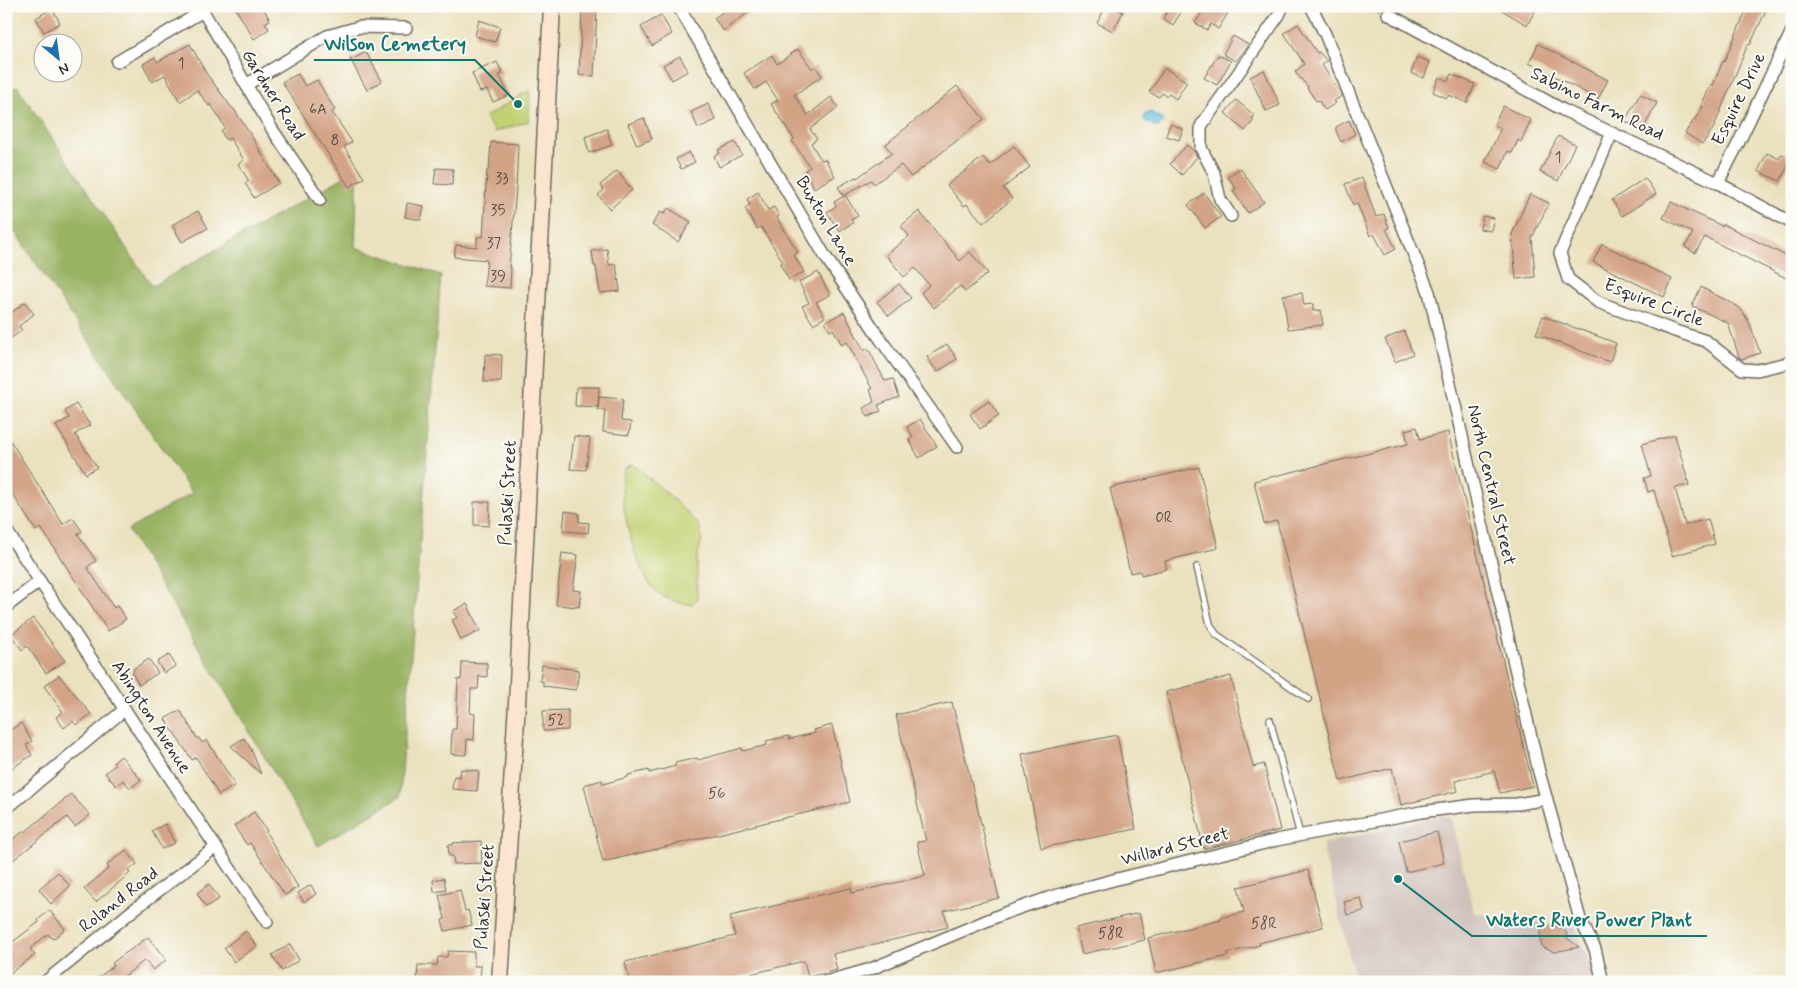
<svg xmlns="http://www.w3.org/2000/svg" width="1798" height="988" font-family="Mynerve,sans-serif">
<rect width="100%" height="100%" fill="#fdfcf7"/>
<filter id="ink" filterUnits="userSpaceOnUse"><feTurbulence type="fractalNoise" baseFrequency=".02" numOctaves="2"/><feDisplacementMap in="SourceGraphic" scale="10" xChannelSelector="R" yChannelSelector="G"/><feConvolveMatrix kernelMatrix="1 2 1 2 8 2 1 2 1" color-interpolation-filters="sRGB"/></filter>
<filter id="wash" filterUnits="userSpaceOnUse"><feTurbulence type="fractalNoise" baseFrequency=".0096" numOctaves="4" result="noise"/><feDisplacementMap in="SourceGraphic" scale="20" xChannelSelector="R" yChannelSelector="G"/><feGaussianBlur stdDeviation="1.12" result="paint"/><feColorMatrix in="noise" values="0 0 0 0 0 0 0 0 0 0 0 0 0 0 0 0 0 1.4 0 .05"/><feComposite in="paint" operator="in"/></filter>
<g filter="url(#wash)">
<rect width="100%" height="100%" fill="#eae1be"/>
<path fill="#cfc0ba" d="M1438,816H1448L1451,819L1474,913L1575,927L1597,982H1356L1322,844Z"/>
<path fill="#c3d172" stroke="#777e4e" d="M530,90L529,121L495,132L485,117Z
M633,464L671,497L699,525L702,539L697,558V599L692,604C675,604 659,597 649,583C634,562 620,505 622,479C622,476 624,472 625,468Z"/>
<path fill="#9ab364" stroke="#626f48" d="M17,86L152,286L358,169L355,247L441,275L400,797L318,846L128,530L192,493L6,219V94Z"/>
<path fill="#5ec0dc" stroke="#447684" d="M1151,112L1162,119L1163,122L1160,126L1155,127L1144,120L1145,114Z"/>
<g id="blocks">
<path fill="#d3a386" d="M234,6H262L270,20L265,23L269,29L254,39Z
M582,6L597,7L594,76L579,75Z
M721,6H757L723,31L714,18L724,11Z
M1106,6H1111L1123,12L1113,31L1097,23Z
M1171,6H1185L1173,25L1163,18Z
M1206,6H1224L1230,10L1218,29L1211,24L1207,30L1195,23Z
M1495,6H1538L1527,25Z
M1748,6H1768L1750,45L1748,44L1713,129L1702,144L1685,133L1703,107L1701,106L1711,84L1713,85L1723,61L1724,62Z
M52,8L60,23L44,32L36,18Z
M661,15L672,34L652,46L641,27Z
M479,20L500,27L495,42L475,36Z
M1298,24L1317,53L1319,52L1327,61L1322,65L1342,96L1334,101L1336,103L1325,110L1318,100L1316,101L1307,88L1308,87L1295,72L1304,64L1284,33Z
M1233,36L1249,45L1236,61L1223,54Z
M190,44L206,73L232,108H233L252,137L279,183L254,198L245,183L249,181L238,164L244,160L230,138L226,140L221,131L225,128L211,104L209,106L197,90L180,102L165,75L152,82L143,64L155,57L157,62Z
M1538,44L1608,80L1598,99L1529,63Z
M798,49L812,69L815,66L822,76L794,95L808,115L831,97L838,107L810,129L817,139L811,143L821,160L825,159L835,176L814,188L805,170L810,167L792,141L794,139L771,104L778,100L766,82L755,89L744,73L772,55L777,64Z
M366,52L382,81L367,90L350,59H353Z
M1218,55L1231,61L1217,85L1204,78Z
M680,56L688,71L672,80L663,65Z
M1417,57L1430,62L1424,78L1411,73Z
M497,62L503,74L499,75L509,95L493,102L487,90L480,92L472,73Z
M1165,68L1187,82L1176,99L1169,94L1167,96L1162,93L1159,97L1149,92Z
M1264,70L1280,105L1266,111L1250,77Z
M298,74L305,86L317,80L335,110L332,112L352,142L344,147L364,178L349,187L282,82Z
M1451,74L1475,84L1467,103L1449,95L1447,98L1433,92L1439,77L1448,81Z
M957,86L984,119L911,177L901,165L874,184L871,180L845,195L858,216L851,220L853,223L839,231L827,212L836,206L834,202L844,196L838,187L856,177L857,178L892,153L885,145Z
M1640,94L1657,103L1642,131L1625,121Z
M1236,100L1255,116L1252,118L1254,120L1245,131L1225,113Z
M708,104L716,120L698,128L691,112Z
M1503,106L1531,120L1521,142L1518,140L1512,153L1508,151L1500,169L1485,162L1501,128L1494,125Z
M644,118L652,139L637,145L628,124Z
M1349,120L1355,134L1341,142L1336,131V127Z
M1170,124L1183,129L1179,140L1166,136Z
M607,129L612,145L589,153L585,137Z
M1558,136L1575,144L1558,181L1540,172Z
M491,142L518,144L516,189L509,268H511L510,288L484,286L487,260L454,257L456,245L477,247V237H483L487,170H489Z
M735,142L742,155L719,167L714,156L720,153L718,150Z
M1187,145L1194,151L1197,157L1182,175L1170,164Z
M1014,146L1030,167L1003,188L1012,199L983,223L967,204L964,206L947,185L983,157L990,165Z
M689,152L695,162L681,169L676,159Z
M1767,153L1779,159L1782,154L1792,159L1780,181L1758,171Z
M436,168L453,169L452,185L434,184Z
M1240,168L1264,202L1248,213L1233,191L1236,188L1228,177Z
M617,171L632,190L610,209L598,195L604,190L600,185Z
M1362,178L1376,217L1384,214L1389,228L1386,229L1396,249L1385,255L1374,234L1370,236L1357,203L1353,205L1345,184Z
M1645,178L1656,194L1622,216L1612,200Z
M758,192L768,210L774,207L779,216L777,218L798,252L794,255L804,272L789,280L780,264L783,262L761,227L757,229L745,208L750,205L747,199Z
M1204,193L1221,217L1205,228L1188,205Z
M1530,194L1549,203L1532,238L1535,277L1516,279L1512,234Z
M1671,202L1722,226L1723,224L1792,259V281L1705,237L1695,253L1685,247L1693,233L1663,218Z
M407,203L424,206L421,220L405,217Z
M668,208L691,222L678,242L652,225L660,212L664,214Z
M198,211L208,228L182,242L172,225Z
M919,211L960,261L970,252L988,273L965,292L960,286L934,308L921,293L929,285L915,268L904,277L886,255L909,236L901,226Z
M1483,216L1494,218L1491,231L1480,229Z
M1602,244L1672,279L1664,297L1593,262Z
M607,249L609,265L616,264L620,291L600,293L596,266H594L592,251Z
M818,272L830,295L816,302L825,317L813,324L802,306L809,303L799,282Z
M899,284L911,298L889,316L877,302Z
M1701,287L1737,306L1743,312L1750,324L1760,353L1742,359L1739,357L1728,323L1692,306Z
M1302,293L1304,305L1313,304V311L1321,310L1323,325L1288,329L1283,295Z
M25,302L34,314L19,326L22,330L6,342V309L10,314Z
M844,312L864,351L868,348L885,381L893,379L899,397L878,405L881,411L868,417L863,408L874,402L870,389H872L847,342L842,345L833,329L830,331L825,322Z
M1543,316L1616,343L1610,362L1536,334Z
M1404,331L1413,354L1395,362L1385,339Z
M947,344L957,359L937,372L927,357Z
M485,354L502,355L501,382H484Z
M576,387H599L598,407L575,406Z
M599,397L623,399L621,421L631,422L629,435L603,432L605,410H598Z
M989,401L999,416L980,429L970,414Z
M76,404L90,425L75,434L97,467L86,474L56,426L69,418L65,411Z
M920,419L937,446L919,458L909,440L913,437L907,427Z
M1417,427L1420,439L1448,432L1533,786L1500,793L1494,771L1455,781L1458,791L1401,805L1392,768L1340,781L1277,521L1264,524L1254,481L1408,444L1405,430Z
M6,434L63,524L73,518L82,531L78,534L96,561L87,567L114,608L117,606L126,619L108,631L41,528L36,531L6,484Z
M1675,435L1689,485L1675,488L1685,525L1708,519L1715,544L1672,556L1654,490L1648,492L1644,478L1651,476L1642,444Z
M574,436L590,438L586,470L570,469Z
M1199,467L1218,548L1165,561L1167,569L1141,575L1140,571L1130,573L1110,488Z
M474,502H490L489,526L474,525Z
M565,511L579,513V522L589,523L588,533L563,531Z
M562,553L578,555L573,590L581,591L579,607L556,605Z
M467,604L480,631L461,640L452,620L457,618L453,611Z
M33,618L65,661L46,673L27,646L22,650L11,635Z
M169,655L176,666L164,673L157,662Z
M149,659L158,673L139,685L132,673L134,671L133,669Z
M462,662L487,663V677L479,676L478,689H471L470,713L475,714L474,740L467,739L466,755L451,754L452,729H456L458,679L461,680Z
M542,665L579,670L576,690L543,686V681H540Z
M59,675L91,714L76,725L73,721L64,728L56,717L63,712L44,686Z
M1231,676L1253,767L1264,764L1280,830L1204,849L1166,692Z
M952,702L999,898L944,911L948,927L833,954L837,970L808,977L804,961L718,982H630L625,962L735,936L730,916L851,888L852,893L925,876L917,842L926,841L896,715Z
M180,710L197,738H199L202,743L207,740L235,785L219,795L196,757L192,760L165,719Z
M568,710V730L543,731V711Z
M21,723L32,741L26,745L32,755L6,772V733Z
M832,725L850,802L603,862L584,785L602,780L603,784L628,777V775L649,770V773L676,766L675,763L697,758L698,760L742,748L743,751L767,745L766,741L789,736V739L815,733L814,730Z
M1117,735L1136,829L1041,848L1022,754Z
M244,738L251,749L261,774L231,746Z
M121,756L141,780L130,788L123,780L116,786L105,773L115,765L113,763Z
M461,769L479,771L477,791L452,789L454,776L460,777Z
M71,794L90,815L75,827L67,817L6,866V844L24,831L25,832Z
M254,812L267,831L266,832L298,887L285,895L250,843L247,845L234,826Z
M165,824L175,843L162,849L152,831Z
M1437,832L1444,863L1406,872L1399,841Z
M481,841L482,863L454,864L453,856H449L448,845H453V843Z
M126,850L137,864L128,871L130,873L96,902L84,889L109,868L107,865Z
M1308,870L1323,927L1259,943L1260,945L1227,953L1228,956L1156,973L1148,938L1221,920L1220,918L1244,912L1238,887Z
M58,872L70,886L51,904L39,889Z
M444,878L446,890L434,892L433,880Z
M209,884L219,899L206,907L197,893Z
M311,885L316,894L304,902L298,893Z
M460,890L465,911L468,910L472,925L445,931L442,920L445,919L439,895Z
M1361,898L1364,911L1347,915L1344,902Z
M49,910L65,929L53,939L48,934L30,949L35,955L6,976V947L39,922L38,920Z
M1139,913L1145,940L1082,954L1076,928Z
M1552,925L1562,928L1566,932L1567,938L1579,947L1554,952L1544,948L1541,944L1540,934L1542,930Z
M246,931L257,946L234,962L224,948Z
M148,937L166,960L153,970L145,960L117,982H92L114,966L112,963Z
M290,944L299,960L282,971L272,955Z
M448,951L474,952V966H481L480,982H417L418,965H437L438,957H447Z"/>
</g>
</g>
<g filter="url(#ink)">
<use href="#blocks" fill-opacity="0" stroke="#6e6b5e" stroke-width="1"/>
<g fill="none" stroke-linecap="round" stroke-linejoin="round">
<defs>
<path id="lane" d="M1197,567L1210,624L1216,634L1308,699
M1270,720L1300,835"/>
<path id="street" d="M200,6L272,129L320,200
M678,6L825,256L881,340L957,447
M1311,6L1325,34L1429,292L1539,772L1580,919L1595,949L1603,982
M1388,14L1563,110L1718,183L1792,223
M117,62L203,11
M246,85L327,36L359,27L406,28
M1612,133L1560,253L1568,279L1598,302L1675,331L1706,341L1742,369L1757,370L1792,362
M1718,183L1738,144L1792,31
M1231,216L1220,199L1214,173L1201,148V126L1279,15L1283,6
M6,530L233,873L267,922
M6,607L40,581
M6,809L125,709
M45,982L132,911L216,847
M825,982L871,969L1005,913L1054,896L1117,879L1277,840L1421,812L1474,805L1517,804L1547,799"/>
<path id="secondary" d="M500,982L517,703L552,6"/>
</defs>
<use href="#lane" stroke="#6e6b5e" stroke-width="8"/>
<use href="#street" stroke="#6e6b5e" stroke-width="14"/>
<use href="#secondary" stroke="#6e6b5e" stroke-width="19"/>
<path stroke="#6e6b5e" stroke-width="2.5" stroke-dasharray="4 4" stroke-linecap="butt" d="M1371,6L1379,10"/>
<use href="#lane" stroke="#fff" stroke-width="5.5"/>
<use href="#street" stroke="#fff" stroke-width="11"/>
<use href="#secondary" stroke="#fce5cf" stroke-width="16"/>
</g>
</g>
<g text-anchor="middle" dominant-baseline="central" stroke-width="4" stroke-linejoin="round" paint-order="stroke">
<g font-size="15" fill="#554942">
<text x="181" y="64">1</text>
<text x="318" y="110">6A</text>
<text x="335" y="141">8</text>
<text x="1558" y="158">1</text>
<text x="502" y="179">33</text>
<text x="498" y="211">35</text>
<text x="494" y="244">37</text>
<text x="498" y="277">39</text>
<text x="1164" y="518">0R</text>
<text x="556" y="721">52</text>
<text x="717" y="794">56</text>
<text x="1264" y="924">58R</text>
<text x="1111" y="934">58R</text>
</g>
<g font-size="18" fill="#2b2b2b" stroke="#fdfcf7">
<text transform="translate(273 95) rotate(58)">Gardner Road</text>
<text transform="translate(1739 99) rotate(-64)">Esquire Drive</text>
<text transform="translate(1597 104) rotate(26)">Sabino Farm Road</text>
<text transform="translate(826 221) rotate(59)">Buxton Lane</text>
<text transform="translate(1654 303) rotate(21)">Esquire Circle</text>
<text transform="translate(1491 485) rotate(77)">North Central Street</text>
<text transform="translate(508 493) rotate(-87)">Pulaski Street</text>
<text transform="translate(151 717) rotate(57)">Abington Avenue</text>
<text transform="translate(1175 847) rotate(-14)">Willard Street</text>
<text transform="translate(485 897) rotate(-86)">Pulaski Street</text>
<text transform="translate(119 900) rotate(-38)">Roland Road</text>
</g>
</g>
<path fill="none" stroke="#0f766e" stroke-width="2" d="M518 104L475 60H314M1398 879L1472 936H1707"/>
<g fill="#0f766e" stroke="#fdfcf7" stroke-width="2">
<circle cx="518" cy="104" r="5"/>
<circle cx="1398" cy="879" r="5"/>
</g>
<g font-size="19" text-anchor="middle" font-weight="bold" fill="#0f766e" stroke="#fdfcf7" stroke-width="4" stroke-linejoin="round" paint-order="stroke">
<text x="395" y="50">Wilson Cemetery</text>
<text x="1589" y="926">Waters River Power Plant</text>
</g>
<rect width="1798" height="988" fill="none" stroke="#fdfcf7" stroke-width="25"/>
<g transform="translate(58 58) rotate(151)"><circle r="24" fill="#fdfcf7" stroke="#a9a8a5"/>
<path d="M0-4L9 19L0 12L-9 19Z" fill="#1f6fb2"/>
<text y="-8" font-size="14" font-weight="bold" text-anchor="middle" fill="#2b2b2b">N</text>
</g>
</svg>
